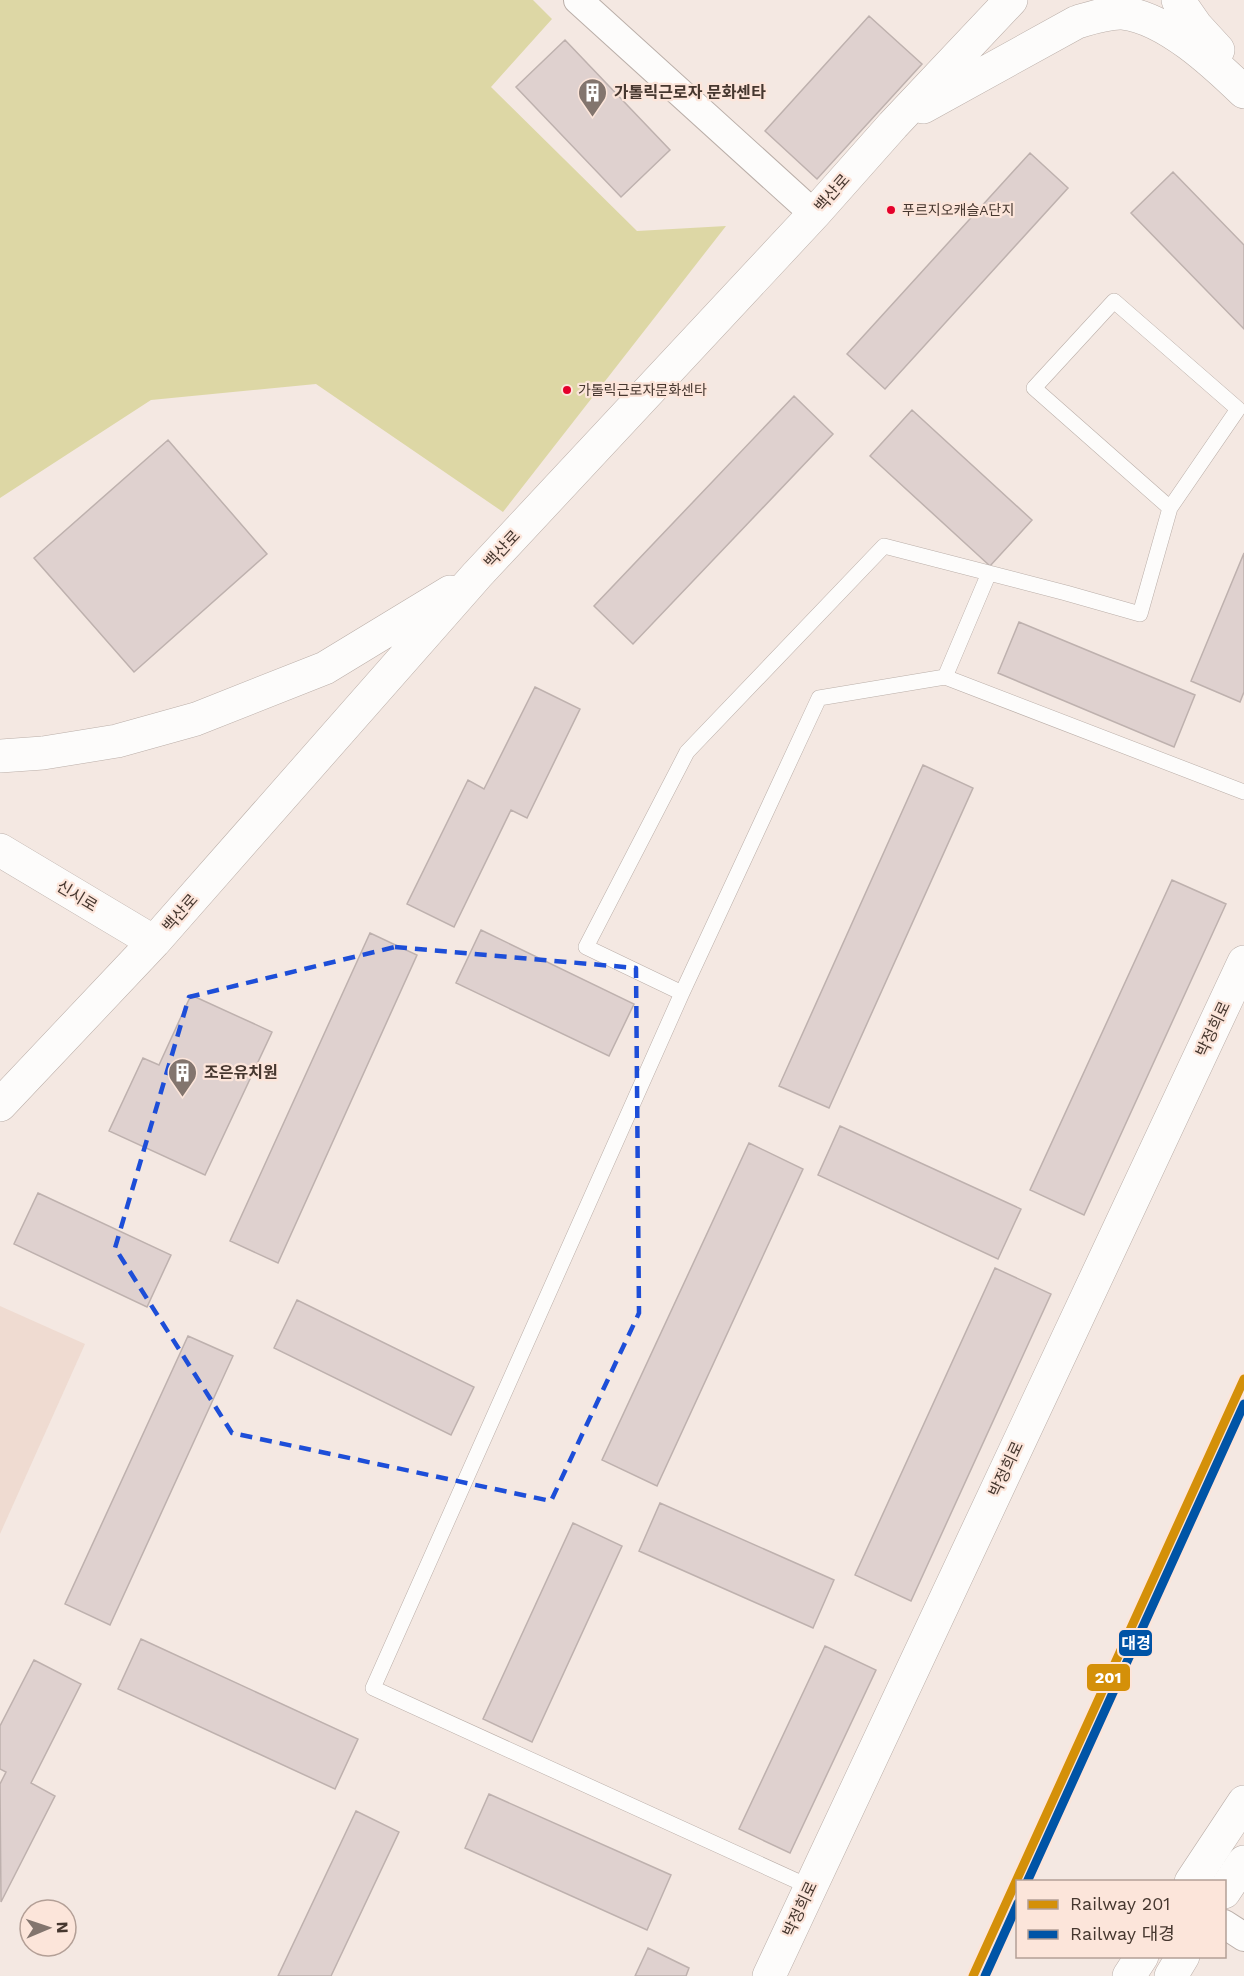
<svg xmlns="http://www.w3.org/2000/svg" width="1244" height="1976" font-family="'Work Sans','Noto Sans KR',sans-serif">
<rect width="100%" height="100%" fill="#f4e8e2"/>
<path fill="#efdbd1" d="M0,1306L85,1344L0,1534Z"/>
<path fill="#ddd7a5" d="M0,0H533L552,19L491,87L637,231L726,226L503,512L316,384L151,400L0,498Z"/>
<path fill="#dfd1cf" stroke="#beb1ae" stroke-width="1.5" d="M869,16L922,64L817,179L765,131Z
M565,40L670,150L621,197L516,87Z
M1030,153L1068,188L885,389L847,354Z
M1173,172L1244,245V329L1131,213Z
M794,396L833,434L633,644L594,606Z
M912,410L1032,520L990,566L870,456Z
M168,440L267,554L134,672L34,558Z
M1244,553V692L1240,702L1191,681Z
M1019,622L1195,695L1174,747L998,673Z
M535,687L580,709L527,818L511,810L454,927L407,904L468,780L484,789Z
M923,765L973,788L829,1108L779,1086Z
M1172,880L1226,904L1084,1215L1030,1190Z
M481,930L634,1004L609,1056L456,983Z
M370,933L417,955L278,1263L230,1241Z
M191,995L272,1032L205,1175L109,1131L143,1058L159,1065Z
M840,1126L1021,1209L998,1259L818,1175Z
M749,1143L803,1169L657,1486L602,1460Z
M38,1193L171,1255L147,1307L14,1244Z
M995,1268L1051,1294L911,1601L855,1575Z
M297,1300L474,1387L451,1435L274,1348Z
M188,1336L233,1356L110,1625L65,1604Z
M660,1503L834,1580L813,1628L639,1551Z
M573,1523L622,1546L532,1742L483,1719Z
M141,1639L358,1739L335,1789L118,1689Z
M825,1646L876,1670L790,1853L739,1829Z
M34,1660L81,1684L31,1783L55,1796L1,1902L0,1784L6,1772L0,1769V1726Z
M489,1794L671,1875L647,1930L465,1848Z
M356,1811L399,1832L331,1976H278Z
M648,1948L689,1968L686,1976H635Z"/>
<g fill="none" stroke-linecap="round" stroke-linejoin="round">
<defs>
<path id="lane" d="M945,677L989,573
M682,993L586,947L687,752L884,546L1066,593L1140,614L1170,508L1034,388L1114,301L1238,409L1170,508
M810,1887L373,1688L682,993L819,698L945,677L1244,792"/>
<path id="street" d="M578,0L814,214
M1224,1924L1244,1937"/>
<path id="secondary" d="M1178,0L1196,26L1218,50
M923,107L1077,22C1091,18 1108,12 1123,13C1166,18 1214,63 1244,92
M0,756L43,753L117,741L196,719L325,668L450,592
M0,850L154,942
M0,1105L154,942L477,575L814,214L893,125L1011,0
M1191,1882L1244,1802
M1224,1892L1244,1862
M769,1976L1244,962
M1129,1976L1142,1956
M1171,1976L1183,1956"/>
</defs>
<use href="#lane" stroke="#baaea8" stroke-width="16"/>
<use href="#street" stroke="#baaea8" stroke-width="30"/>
<use href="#secondary" stroke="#baaea8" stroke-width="34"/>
<use href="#lane" stroke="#fdfcfb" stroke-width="15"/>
<use href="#street" stroke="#fdfcfb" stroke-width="28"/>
<use href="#secondary" stroke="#fdfcfb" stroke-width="33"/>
<defs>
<path id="rail-1" d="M973,1976L1244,1379"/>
<path id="rail-2" d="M1027,1882L1244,1404
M985,1976L1018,1903"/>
</defs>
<use href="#rail-1" stroke="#fce5da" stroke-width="14"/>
<use href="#rail-2" stroke="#fce5da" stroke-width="14"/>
<use href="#rail-1" stroke="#d49009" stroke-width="9"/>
<use href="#rail-2" stroke="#0054a6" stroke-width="9"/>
</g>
<path fill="none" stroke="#1d4ed8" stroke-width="4.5" stroke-dasharray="12 8" stroke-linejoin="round" d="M395,947L636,968L639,1313L551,1501L232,1433L115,1248L189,997Z"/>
<defs>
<symbol id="building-pin" viewBox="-11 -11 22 30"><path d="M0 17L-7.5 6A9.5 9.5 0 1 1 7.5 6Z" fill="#83756e" stroke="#fce5da"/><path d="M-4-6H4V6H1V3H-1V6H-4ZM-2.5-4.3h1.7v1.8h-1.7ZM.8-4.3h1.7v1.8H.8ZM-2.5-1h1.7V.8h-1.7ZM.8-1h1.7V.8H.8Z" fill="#fff"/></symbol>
</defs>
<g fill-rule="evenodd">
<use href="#building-pin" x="576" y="76" width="33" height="45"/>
<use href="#building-pin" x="166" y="1056" width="33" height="45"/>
</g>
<g fill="#e4002b" stroke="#fce5da" stroke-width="2">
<circle cx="891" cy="210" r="5"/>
<circle cx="567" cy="390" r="5"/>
</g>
<g text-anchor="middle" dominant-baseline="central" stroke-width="4.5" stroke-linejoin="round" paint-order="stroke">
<g font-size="14" fill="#46372f" stroke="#fce5da" text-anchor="start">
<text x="902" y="210">푸르지오캐슬A단지</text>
<text x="578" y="390">가톨릭근로자문화센타</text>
</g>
<g font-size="16" font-weight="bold" fill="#46372f" stroke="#fce5da" text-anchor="start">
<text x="614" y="92">가톨릭근로자 문화센타</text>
<text x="204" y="1072">조은유치원</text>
</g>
<g font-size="16" fill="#46372f" stroke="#fce5da">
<text transform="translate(832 193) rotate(-49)">백산로</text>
<text transform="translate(502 549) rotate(-47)">백산로</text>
<text transform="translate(77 896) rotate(31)">신시로</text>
<text transform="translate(180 913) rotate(-49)">백산로</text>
<text transform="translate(1213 1029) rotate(-65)">박정희로</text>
<text transform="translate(1006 1469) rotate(-65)">박정희로</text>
<text transform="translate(800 1909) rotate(-65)">박정희로</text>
</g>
</g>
<g stroke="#fce5da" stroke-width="2">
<rect x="1118" y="1629" width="35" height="28" rx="6" fill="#0054a6"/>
<rect x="1086" y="1663" width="45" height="29" rx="6" fill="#d49009"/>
</g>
<g font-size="16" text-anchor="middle" font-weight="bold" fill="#fff">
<text x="1136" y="1649">대경</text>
<text x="1108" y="1683">201</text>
</g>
<rect x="1016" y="1880" width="210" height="78" fill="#fce5da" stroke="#b39f96" stroke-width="1.5"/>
<rect x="1028" y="1900" width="30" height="9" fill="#d49009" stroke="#b39f96" stroke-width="1.5"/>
<text x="1070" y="1910" font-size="18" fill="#46372f">Railway 201</text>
<rect x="1028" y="1930" width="30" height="9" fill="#0054a6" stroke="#b39f96" stroke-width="1.5"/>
<text x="1070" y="1940" font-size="18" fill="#46372f">Railway 대경</text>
<g transform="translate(48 1928) rotate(88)"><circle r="28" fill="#fce5da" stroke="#b39f96" stroke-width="1.5"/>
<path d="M0-4.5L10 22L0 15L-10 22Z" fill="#83756e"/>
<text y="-9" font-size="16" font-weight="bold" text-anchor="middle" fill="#46372f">N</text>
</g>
</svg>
